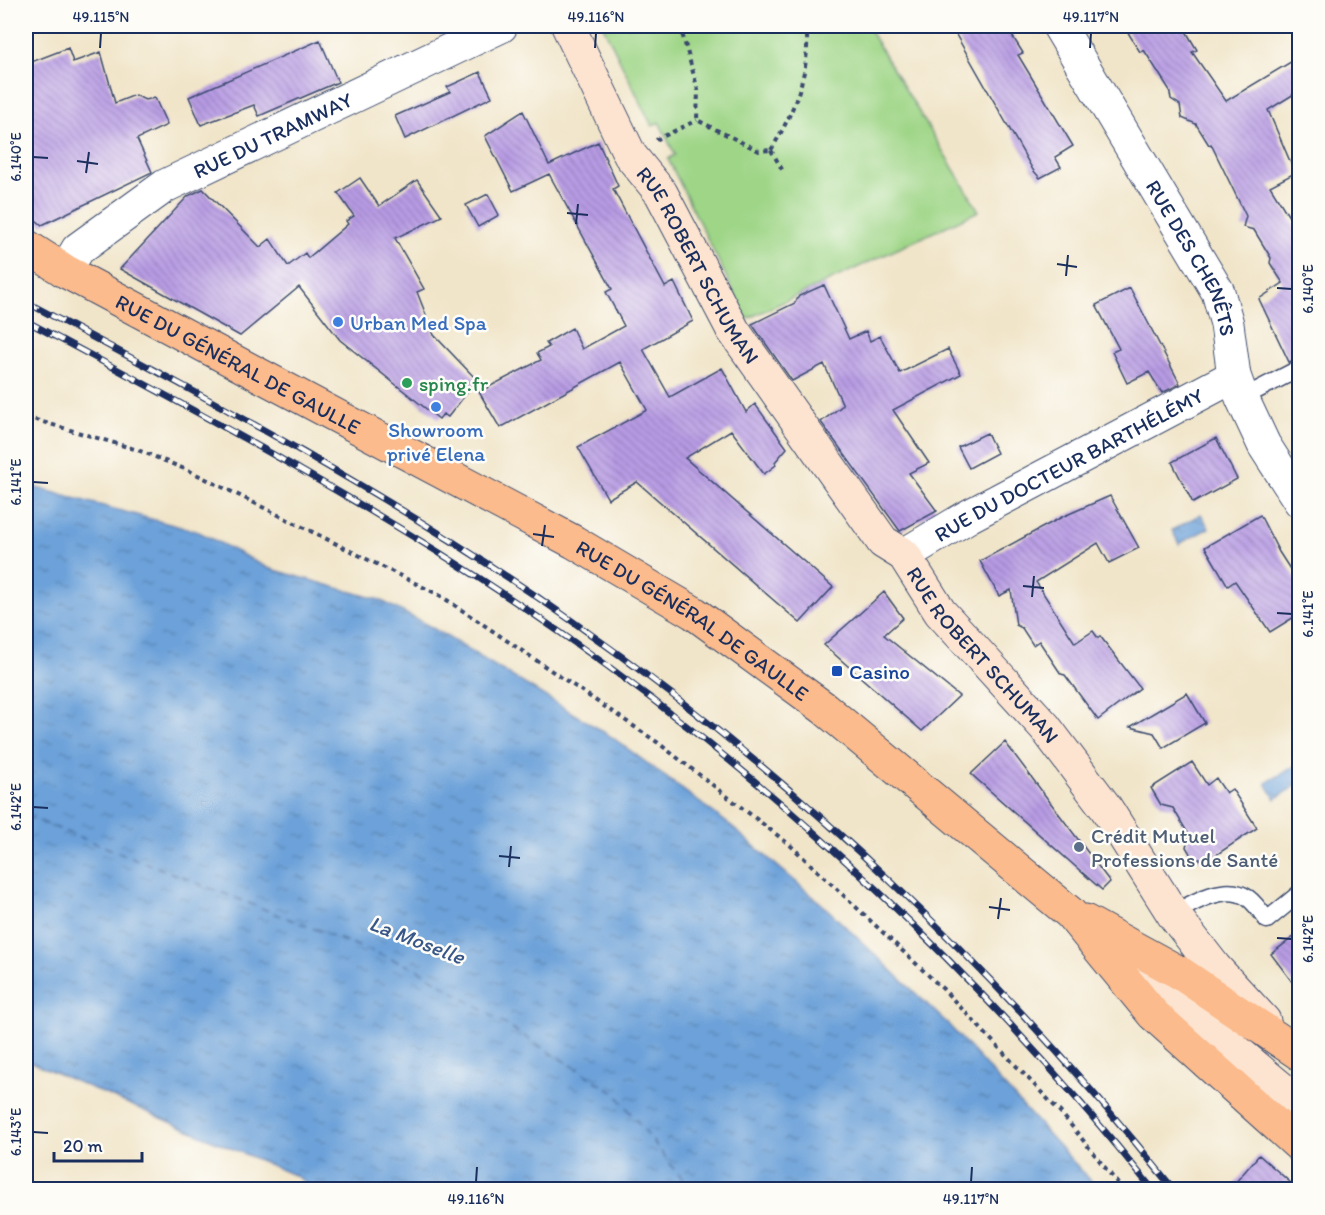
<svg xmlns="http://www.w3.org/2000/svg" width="1325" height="1215" font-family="Itim,sans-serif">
<defs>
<pattern id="water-ripples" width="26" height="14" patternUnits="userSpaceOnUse" patternTransform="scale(1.5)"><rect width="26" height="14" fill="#6ca1d9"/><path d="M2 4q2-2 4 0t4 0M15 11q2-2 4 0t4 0" fill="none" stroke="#5884b3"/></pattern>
<pattern id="building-back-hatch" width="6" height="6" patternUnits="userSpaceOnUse" patternTransform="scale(1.5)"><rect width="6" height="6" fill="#b89be4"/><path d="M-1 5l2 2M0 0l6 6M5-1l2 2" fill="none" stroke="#957fbc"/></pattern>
</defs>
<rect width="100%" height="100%" fill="#fdfcf7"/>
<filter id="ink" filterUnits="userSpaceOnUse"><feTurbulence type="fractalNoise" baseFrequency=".0167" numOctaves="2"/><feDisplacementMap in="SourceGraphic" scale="12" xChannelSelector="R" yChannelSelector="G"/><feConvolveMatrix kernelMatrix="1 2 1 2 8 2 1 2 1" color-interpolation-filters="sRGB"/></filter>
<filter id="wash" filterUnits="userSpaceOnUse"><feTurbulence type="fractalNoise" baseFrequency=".008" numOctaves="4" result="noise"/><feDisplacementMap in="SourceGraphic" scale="24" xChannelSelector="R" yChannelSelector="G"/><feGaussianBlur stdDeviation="1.35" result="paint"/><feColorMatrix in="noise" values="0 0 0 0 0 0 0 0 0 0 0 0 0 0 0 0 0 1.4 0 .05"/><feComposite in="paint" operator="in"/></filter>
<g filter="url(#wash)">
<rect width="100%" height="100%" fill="#f1e5c9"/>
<path fill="#9ed586" stroke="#5c8272" stroke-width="1.5" d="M603,26H867L979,211L747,319L668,159L675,155L659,122L652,126Z"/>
<path fill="url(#water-ripples)" stroke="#44689c" stroke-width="1.5" d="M26,485L199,532L268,568L380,600L431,627L612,737L726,822L823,905L947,1023L1098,1189H314L296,1176L26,1060Z
M1201,514L1209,528L1179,544L1172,530Z
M1297,765L1299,784L1275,799L1266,783Z"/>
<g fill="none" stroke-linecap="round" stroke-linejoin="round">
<path stroke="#375789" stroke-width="1.5" stroke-dasharray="8 6" stroke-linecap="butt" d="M26,816L417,969L615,1093L691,1190"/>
</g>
<g id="blocks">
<path fill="url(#building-back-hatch)" d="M951,26H1006L1023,53L1018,55L1073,146L1055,157L1061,167L1040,178L1033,170Z
M1124,26H1183L1197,50L1192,52L1226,101L1299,57V91L1268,110L1295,173L1270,186L1299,233V358L1289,362L1259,299L1283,283L1270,263L1271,258L1254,230L1243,227L1246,216L1211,144L1209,145L1196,124L1182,118L1180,105L1171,99L1169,89L1144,50L1140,52Z
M320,40L338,82L259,116L254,105L201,125L189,97Z
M68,48L73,62L101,52L115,103L135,95L145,100L155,98L167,125L137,139L152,172L42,225L26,212V64Z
M480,72L492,97L405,139L395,116L450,92L447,87Z
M523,111L549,165L598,142L618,186L613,189L665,287L674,282L693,321L643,349L670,397L722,368L746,412L755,404L787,448L775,462L776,465L764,474L731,430L685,458L833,587L800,623L637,482L608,499L578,447L647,410L620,362L500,428L479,392L541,360L537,353L549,347L546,343L572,328L582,349L624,326L606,292L612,289L549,174L513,191L485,136Z
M360,178L379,206L417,180L442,216L395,238L424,289L417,292L434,335L477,380L448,417L443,414L439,419L340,340L299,287L240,336L120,269L188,196L203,189L260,247L270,239L288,266L305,253L308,258L348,224L346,221L354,216L338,193Z
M488,194L499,215L478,227L466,205Z
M824,285L849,339L866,331L870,341L880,336L900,373L948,349L961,374L893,410L929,463L909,473L937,511L900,531L821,422L843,405L824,364L792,381L752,324L795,303L799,296Z
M1130,288L1180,384L1162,393L1149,372L1127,383L1112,352L1119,349L1096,305Z
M987,433L997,453L969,468L958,447Z
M1216,438L1237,479L1193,503L1172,462Z
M1110,496L1139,548L1109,563L1098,543L1036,582L1075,643L1093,631L1098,638L1100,636L1140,688L1098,720L1065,675L1061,674L1039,641L1033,645L1022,628L1016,625L1011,590L999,596L980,561L1062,517Z
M1260,515L1279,552L1299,583V614L1270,632L1235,581L1228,586L1205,547Z
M884,592L903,618L884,635L959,696L922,731L824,645Z
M1187,693L1205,723L1163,748L1154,733L1130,727Z
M1005,742L1110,882L1102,890L971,774Z
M1192,762L1207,785L1216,778L1226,793L1232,789L1257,828L1207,861L1192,857L1186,847L1189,835L1173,808L1161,805L1151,788Z
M1299,933V991L1271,954Z
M1259,1155L1299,1190H1229Z"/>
</g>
</g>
<g filter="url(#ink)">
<use href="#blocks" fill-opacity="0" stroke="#3b4a6e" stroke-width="1.5"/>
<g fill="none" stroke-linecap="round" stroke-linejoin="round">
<defs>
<path id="lane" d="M1242,398L1300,368
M1173,914C1192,903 1226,882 1248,898C1255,903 1262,913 1267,920L1300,893"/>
<g id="street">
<path id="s1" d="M1059,26L1218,292L1227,324L1234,376L1242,398L1264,445L1300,501"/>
<path id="s2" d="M65,271L78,249L165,186L501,26"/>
<path id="s3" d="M904,555L969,516L1234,376"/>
</g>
<g id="secondary">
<path id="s4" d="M568,26L630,155L661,193L733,330L883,542L904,555L940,612L1045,727L1106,808L1173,914L1215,968L1264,1021"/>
<path d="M1103,940L1300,1104"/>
</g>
<g id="primary">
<path id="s5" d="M26,246L65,271L237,363L574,542L694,613L824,708L1070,913L1153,1014L1300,1146"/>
<path d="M1085,921L1180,973L1300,1054"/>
</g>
</defs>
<use href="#lane" stroke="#3b4a6e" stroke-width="19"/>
<use href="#street" stroke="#3b4a6e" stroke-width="35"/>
<use href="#secondary" stroke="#3b4a6e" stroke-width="35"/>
<use href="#primary" stroke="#3b4a6e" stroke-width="35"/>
<path stroke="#3b4a6e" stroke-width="4" stroke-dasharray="4.5 4.5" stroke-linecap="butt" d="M680,26L698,90L697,120L759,151L771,150
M656,140L697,120
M771,150C793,114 812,69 806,26
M771,150L784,173
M26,417L138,450L192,472L441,596L657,742L790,845L943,989L1062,1114L1123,1190"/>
<use href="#lane" stroke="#fff" stroke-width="16"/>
<use href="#street" stroke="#fff" stroke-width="33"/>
<use href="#secondary" stroke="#fde4d1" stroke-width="33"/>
<use href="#primary" stroke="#fbbb8c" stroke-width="33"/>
<defs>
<path id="rail" d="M26,302C212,400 400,500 572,621C798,779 1002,974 1174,1190
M26,321C208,417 392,515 561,633C783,787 984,979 1153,1190"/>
</defs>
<use href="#rail" stroke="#1b2f5e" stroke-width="7"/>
<use href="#rail" stroke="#fdfcf7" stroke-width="4.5" stroke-dasharray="14" stroke-linecap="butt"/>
</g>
</g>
<path fill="none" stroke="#1b2f5e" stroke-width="2" d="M100,48L101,33M595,48L596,33M1090,48L1091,33M33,157L48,158M77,161L98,164M86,173L89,152M567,213L588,215M576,224L578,204M1057,264L1077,267M1066,276L1068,255M1277,288L1292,289M33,482L48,483M533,534L554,537M542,546L545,525M1023,586L1044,588M1032,597L1034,576M1277,613L1292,614M33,807L48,808M499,856L520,858M509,867L511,846M989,907L1010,910M998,919L1001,898M1277,938L1292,939M33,1132L48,1133M476,1182L477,1167M971,1182L972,1167"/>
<g fill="#3f7fe0" stroke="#fdfcf7" stroke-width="2">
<circle cx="338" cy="322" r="6"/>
<circle cx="436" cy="407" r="6"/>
</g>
<circle fill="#2e9e5b" stroke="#fdfcf7" stroke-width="2" cx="407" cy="383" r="6"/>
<rect fill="#1a4fb4" stroke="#fdfcf7" stroke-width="2" x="831" y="665" width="12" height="12" rx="3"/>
<circle fill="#5c6f8a" stroke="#fdfcf7" stroke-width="2" cx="1079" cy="847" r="6"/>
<g text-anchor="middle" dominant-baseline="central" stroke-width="5" stroke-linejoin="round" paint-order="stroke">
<g font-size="21" fill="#1b2f5e" stroke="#fdfcf7">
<text stroke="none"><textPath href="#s2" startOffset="252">RUE DU TRAMWAY</textPath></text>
<text stroke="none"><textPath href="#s1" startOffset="268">RUE DES CHENÊTS</textPath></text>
<text stroke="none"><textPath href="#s4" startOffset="273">RUE ROBERT SCHUMAN</textPath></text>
<text stroke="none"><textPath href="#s5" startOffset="243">RUE DU GÉNÉRAL DE GAULLE</textPath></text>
<text stroke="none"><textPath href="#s3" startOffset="188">RUE DU DOCTEUR BARTHÉLÉMY</textPath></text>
<text stroke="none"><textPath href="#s5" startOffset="765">RUE DU GÉNÉRAL DE GAULLE</textPath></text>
<text stroke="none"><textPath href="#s4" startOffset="759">RUE ROBERT SCHUMAN</textPath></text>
</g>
<g font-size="21" fill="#366cbe" stroke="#fdfcf7" text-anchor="start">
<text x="350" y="322">Urban Med Spa</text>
<text x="436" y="429" text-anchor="middle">Showroom<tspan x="436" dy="24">privé Elena</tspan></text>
</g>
<g font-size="21" fill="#27864d" stroke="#fdfcf7" text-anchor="start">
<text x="419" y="383">sping.fr</text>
</g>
<g font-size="21" fill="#164399" stroke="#fdfcf7" text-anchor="start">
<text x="849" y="671">Casino</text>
</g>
<g font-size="21" fill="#4e5e75" stroke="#fdfcf7" text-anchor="start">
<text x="1091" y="835">Crédit Mutuel<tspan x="1091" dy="24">Professions de Santé</tspan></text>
</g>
<g font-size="22" font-style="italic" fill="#375789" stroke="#fdfcf7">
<text transform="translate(417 940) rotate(21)">La Moselle</text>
</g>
</g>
<rect width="1325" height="1215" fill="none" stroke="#fdfcf7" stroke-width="66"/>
<path d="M54 1152v9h88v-9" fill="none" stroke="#1b2f5e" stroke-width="3"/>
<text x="63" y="1152" font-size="18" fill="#1b2f5e" stroke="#fdfcf7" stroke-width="4.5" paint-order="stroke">20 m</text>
<rect x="33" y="33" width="1259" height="1149" fill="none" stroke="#1b2f5e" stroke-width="2"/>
<g font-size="15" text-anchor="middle" fill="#1b2f5e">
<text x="101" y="22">49.115°N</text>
<text x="596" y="22">49.116°N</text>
<text x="1091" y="22">49.117°N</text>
<text transform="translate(16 157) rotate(-90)" y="5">6.140°E</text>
<text transform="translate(1308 289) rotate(-90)" y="5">6.140°E</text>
<text transform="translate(16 482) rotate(-90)" y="5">6.141°E</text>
<text transform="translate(1308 614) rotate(-90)" y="5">6.141°E</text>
<text transform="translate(16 807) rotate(-90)" y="5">6.142°E</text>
<text transform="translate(1308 939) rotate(-90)" y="5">6.142°E</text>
<text transform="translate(16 1132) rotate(-90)" y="5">6.143°E</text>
<text x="476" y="1204">49.116°N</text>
<text x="971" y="1204">49.117°N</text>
</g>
</svg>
